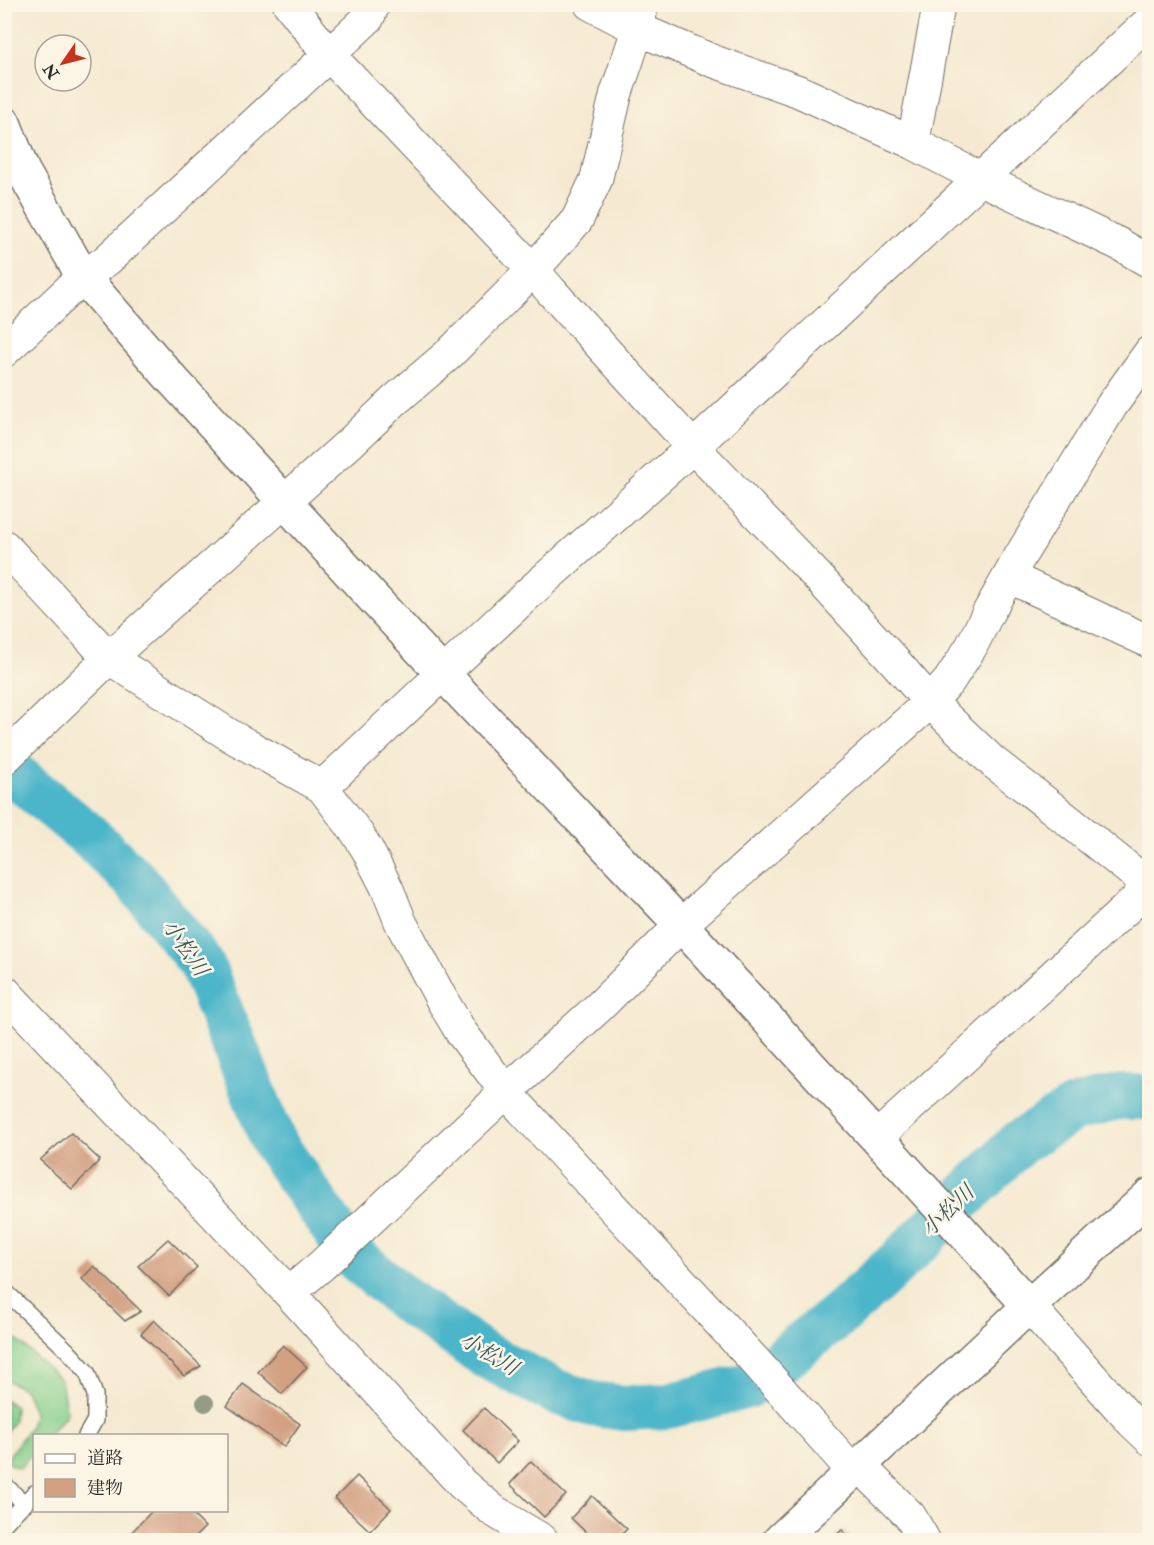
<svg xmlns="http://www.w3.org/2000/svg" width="1154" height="1545" font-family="'IM FELL Double Pica','Noto Serif JP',serif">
<rect width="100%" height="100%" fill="#fcf5e5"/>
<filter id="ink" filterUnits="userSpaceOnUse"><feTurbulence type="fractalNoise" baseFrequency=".0167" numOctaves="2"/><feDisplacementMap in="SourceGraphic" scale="12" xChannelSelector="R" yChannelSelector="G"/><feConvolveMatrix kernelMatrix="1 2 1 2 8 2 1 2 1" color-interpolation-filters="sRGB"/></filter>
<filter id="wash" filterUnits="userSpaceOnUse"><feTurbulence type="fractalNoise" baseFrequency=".008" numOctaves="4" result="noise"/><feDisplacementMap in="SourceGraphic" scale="24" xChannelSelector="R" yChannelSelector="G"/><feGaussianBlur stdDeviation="1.35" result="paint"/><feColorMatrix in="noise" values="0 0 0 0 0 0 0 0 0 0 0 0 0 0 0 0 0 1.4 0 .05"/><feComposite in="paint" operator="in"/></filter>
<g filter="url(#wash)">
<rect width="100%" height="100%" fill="#f5ead1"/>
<path fill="#84ce8b" stroke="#587c5b" stroke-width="1.5" d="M4,1328L61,1380L67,1414L48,1435L34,1436V1451L20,1468L11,1465L8,1461L9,1456L30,1427L34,1413L25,1390L5,1379Z
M5,1399L15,1407L14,1421L5,1433Z"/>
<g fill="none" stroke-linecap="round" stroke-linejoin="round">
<path stroke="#4bb5c9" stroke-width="46" d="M4,766L88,835L135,880L201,963L274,1143L351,1254L405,1300L485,1355L556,1392L592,1404L624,1408L668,1406L748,1386L841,1313L899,1261L1020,1142L1075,1108L1118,1097H1150"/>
</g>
<g id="blocks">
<path fill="#d3a082" d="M71,1133L100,1160L72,1189L40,1160Z
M168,1239L197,1267L169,1296L138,1266Z
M94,1266L141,1311L125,1321L82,1279Z
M154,1320L201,1366L184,1376L141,1334Z
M283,1345L307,1367L282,1394L258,1372Z
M243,1384L300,1424L284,1447L227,1406Z
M484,1408L518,1441L497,1463L463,1430Z
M531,1461L566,1495L544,1517L510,1484Z
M357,1476L391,1509L370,1531L335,1498Z
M592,1496L627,1529L616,1540H594L571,1518Z
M153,1510H188L205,1527L192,1540H124Z
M842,1530L853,1540H831Z"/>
</g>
</g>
<g filter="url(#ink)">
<use href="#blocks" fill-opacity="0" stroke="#726e65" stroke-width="1.5"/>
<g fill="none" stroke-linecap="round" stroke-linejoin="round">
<defs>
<path id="service" d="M4,1290L68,1351L87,1372L95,1395V1420L86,1436
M4,1484L25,1504
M4,1524L34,1493"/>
<path id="minor" d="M289,4L329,55L533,270L551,291L693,447L816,575L897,664L930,702L993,762L1055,810L1150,886
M590,4L638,29L713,61L798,91L913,143L981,179L1119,244L1150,262
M913,143L939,4
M4,351L83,277L107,260L329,55L368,18L374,4
M4,546L109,658L231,736L322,787L357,833L367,849L387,888L401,923L442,1000L461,1032L506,1092L755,1361L853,1471
M1009,577L1150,642
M4,759L109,658L351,442L394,401L449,354L533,270L577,220L596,180L616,94L638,29L642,4
M322,787L530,592L693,447L1150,21
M4,991L289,1293L462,1484L494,1511L542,1540
M876,1138L1150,887
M289,1293L322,1265L506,1092L600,1006L681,925L930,702L949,681L971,647L988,613L1019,558L1112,405L1150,352
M1029,1306L1132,1422L1150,1439
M859,1465L910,1516L924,1540"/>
<path id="tertiary" d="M4,123L23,171L83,277L169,376L443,674L681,925L960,1229L1029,1306
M780,1540L1029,1306L1150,1195"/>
</defs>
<use href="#service" stroke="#726e65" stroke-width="18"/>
<use href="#minor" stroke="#726e65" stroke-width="34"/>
<use href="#tertiary" stroke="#726e65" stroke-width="36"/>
<use href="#service" stroke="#fff" stroke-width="15"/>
<use href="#minor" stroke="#fff" stroke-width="32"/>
<use href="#tertiary" stroke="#fff" stroke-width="33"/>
</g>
<circle fill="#959c86" cx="205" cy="1403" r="9"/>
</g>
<g text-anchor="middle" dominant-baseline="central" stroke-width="5" stroke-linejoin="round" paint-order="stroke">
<g font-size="21" font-style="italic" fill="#365b62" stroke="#fcf5e5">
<text transform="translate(185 948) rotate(56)">小松川</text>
<text transform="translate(948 1211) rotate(-44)">小松川</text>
<text transform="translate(489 1354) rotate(31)">小松川</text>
</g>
</g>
<rect width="1154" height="1545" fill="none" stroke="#fcf5e5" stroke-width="24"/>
<rect x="33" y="1434" width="195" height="78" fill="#fcf5e5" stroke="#a8a49b" stroke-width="1.5"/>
<rect x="45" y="1454" width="30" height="9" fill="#ffffff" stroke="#a8a49b" stroke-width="1.5"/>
<text x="87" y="1464" font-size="18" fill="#2b2b2b">道路</text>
<rect x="45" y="1479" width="30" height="18" fill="#d3a082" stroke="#a8a49b" stroke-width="1.5"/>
<text x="87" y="1494" font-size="18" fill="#2b2b2b">建物</text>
<g transform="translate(63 63) rotate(235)"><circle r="28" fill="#fcf5e5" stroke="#a8a49b" stroke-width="1.5"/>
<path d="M0-4.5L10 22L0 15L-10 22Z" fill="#c8321e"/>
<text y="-9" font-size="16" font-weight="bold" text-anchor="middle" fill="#2b2b2b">N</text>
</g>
</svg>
